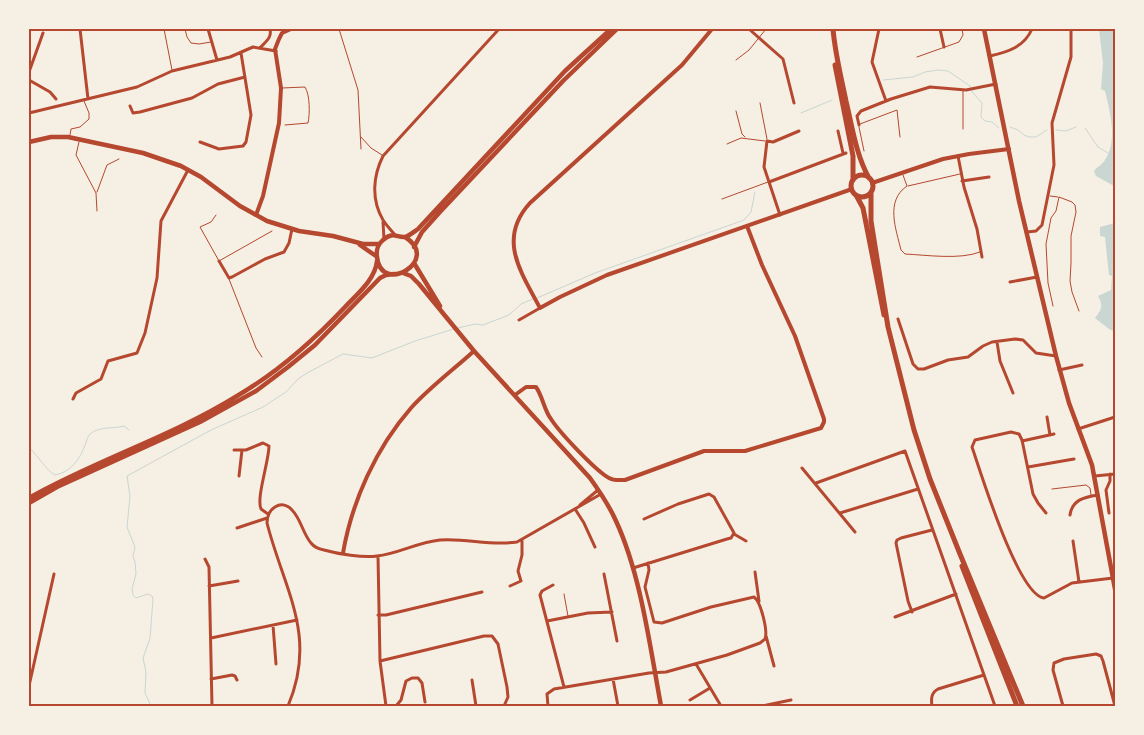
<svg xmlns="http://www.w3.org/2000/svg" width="1144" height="735" font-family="Bitter,serif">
<rect width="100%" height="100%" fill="#f6efe4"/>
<path fill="#c9d6d2" d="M1099,29H1115V189L1114,186L1096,176L1094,171C1097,167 1102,165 1105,160C1118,140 1110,112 1105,91L1101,89L1103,63Z
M1115,223V332L1109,329L1095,318C1101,310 1104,306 1098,296L1111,290L1112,276L1109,275L1105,237L1100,236V227Z"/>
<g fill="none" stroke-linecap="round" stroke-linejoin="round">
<path stroke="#c9d6d2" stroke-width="1" d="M883,80L913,77L925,72L938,70L948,71L970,86L973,93L982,103L981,117L985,121L992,122L999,128
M801,113L832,100
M1010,127L1018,130L1024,135L1029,137H1036L1047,130
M1085,128L1098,147L1108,153
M1056,130L1066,131L1076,127
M537,298L595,273L744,220L751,212L755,192
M458,328L475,324L483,325L509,315L521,304L533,299
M29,447C37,455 47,471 55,475C71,472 80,459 85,445C87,441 87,437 90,434C99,426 114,429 124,426L129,430
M151,706L145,693L146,672L143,658L150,638L153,599L152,596L148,594L136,598L133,595L132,589L136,574L135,562L133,556L135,547L127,527L130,496L127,476L211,430L263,407L286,392L298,379L307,373L343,354L372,358L415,341L454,329"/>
<path stroke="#b5482f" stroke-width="1" d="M164,29L172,70
M185,29L187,37L191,43L199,44L211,42
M339,29L358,90L361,149
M250,30L251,29
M917,57L959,42L963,35L962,29
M736,60L749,50L766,29
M282,88L305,87C310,95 310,114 308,123L285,125
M963,90V129
M760,103L767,139
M736,111L742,134L745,137
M860,124L897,110L900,137
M859,127L864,151
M70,135L71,129L80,127L89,119V113L84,101
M361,137L371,148L382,155
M79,142L76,155L96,193L97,211
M727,144L741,138L765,141
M903,175L907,186C885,201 896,229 901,250L905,254C926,255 960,260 980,252
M908,186L960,174
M97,192L107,165L119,159
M1050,196L1058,197
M722,199L768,182
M216,215L211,222L200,227L219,261L272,231
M229,279L256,348L262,357
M1053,306L1048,283L1046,244L1051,218L1056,211L1059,197L1072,202L1075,205L1076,212L1071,236V263L1070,281L1072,292L1079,311
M1052,489L1086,485L1090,488L1091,495
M564,594L568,616"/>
<path stroke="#b5482f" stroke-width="3" d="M80,29L88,99
M208,29L217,60
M749,29L783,59L794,103
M879,29L872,62L886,101
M940,29L944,47
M260,48C266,41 272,38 270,29
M990,56C1008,52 1024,47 1032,29
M29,72L43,33
M29,80L50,92L56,99
M130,106L133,113L140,112L192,98L218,84L245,77
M29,113L137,87L172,71L230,57L253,47L276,51
M859,125L857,116L861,111L891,99L930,87L966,90L996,84
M838,131L843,153
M200,142L219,149L243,146L246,142L251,115L241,53
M958,156L964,187L977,229L982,257
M962,181L989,177
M769,182L846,153
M780,215L764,167L767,141L773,142L799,131
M383,222L384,239
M1027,232L1036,231L1042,225L1054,165L1052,123L1071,57V29
M395,235C391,230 386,225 383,220C371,199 373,176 383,156L499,29
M219,261L229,278L232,277L265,259L284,252L289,243L292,229
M1010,282L1037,277
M898,319L913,364L918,369H924L948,360L968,357L983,346L992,342L1015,339L1023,340L1036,353L1056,356
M519,320L540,308
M997,342L1000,361L1013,393
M1059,370L1082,365
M73,399L76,393L101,379L108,361L137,353L145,333L157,278L161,221L188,170
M1047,417L1050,435
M1078,429L1115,417
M1022,441L1054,434
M234,450H246L263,443L269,446C269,461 256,498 261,509L268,514
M1028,467L1074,459
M802,468L855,532
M239,476L242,450
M1095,476L1115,474
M816,483L905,451L995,706
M580,505L598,490
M575,509L584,523L595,547
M840,513L918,489
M1046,513L1038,503L1033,494L1022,440L1019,434L1011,432L975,440L972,447C981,473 1018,595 1044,598L1072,583L1113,578
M1109,513L1106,490L1110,481V474
M1070,515C1072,500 1084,497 1098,495
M237,528L267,518
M734,534L746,541
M1073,541L1079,582
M378,556L380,661L386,706
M205,559L209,567L212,706
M633,568L727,539L731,538L734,533L714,497L709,494L678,504L644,519
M755,572L759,601
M604,574L617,641
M553,585L542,591L540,595L564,687
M209,586L238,581
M510,586L521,581L518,571L522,555V541
M912,612L908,601L896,543L897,540L901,538L932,530
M378,615H386L482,592
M895,617L956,594
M547,621L588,613L612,612
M273,625L276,664
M766,636L774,666
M211,638L297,620
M380,661L484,636H492L498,644L507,687L508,697L504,706
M696,664L721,706
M211,679L232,675L235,676L237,680
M613,679L618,706
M472,680L476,706
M29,686L54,574
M690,700L710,688
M288,706C318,635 284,590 267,523C267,509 281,498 292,510C301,519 303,534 311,543C314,547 319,549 324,550C338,554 363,558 377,556C398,554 418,542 440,540C466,538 491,546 517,542L601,494
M396,706L401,700L406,681L412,678H418L422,683L425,702
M548,706L547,694L554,689L649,673L666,672L727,655L760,643L765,639C768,631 761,602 754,597L711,607L662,623L654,622L645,587L649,570L648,563
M762,706L791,700
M932,706C931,699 931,693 938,689L984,675
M1063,706L1053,670L1054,663L1064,659L1096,654L1101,656L1103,661L1115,706"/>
<path stroke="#b5482f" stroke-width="4" d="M712,29L682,65L530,203C497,239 521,272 540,308L560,297L607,275L852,189
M872,183L943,159L969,154L1009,149
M256,215L263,196L279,123L281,88L275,49L279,39L282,33L291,29
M515,395L526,387H536C543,397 544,410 551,419C560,433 596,471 609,478C614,481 619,480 625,480L704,451H745L821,428L824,422V419L795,336L762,265L747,226
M343,553C352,501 376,448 411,408C430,387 453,370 474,351"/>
<path stroke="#b5482f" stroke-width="4.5" d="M984,29L1019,201L1056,356L1069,403L1092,465L1115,589
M29,142L51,137H68L143,153L181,166L201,177L240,206L267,221L299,231L333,236L363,244H379
M405,237C442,260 381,296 377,257C376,251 378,244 383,240C393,231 397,238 405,237C409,236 415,231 418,229L565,71L611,29
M360,245L376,256
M414,247L422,232L439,213L563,81L617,29
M414,263L440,306
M403,273L411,276L419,284L474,351L590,478C600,492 609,505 616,521C641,575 650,647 661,706
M29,498C96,460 171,437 237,396C278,372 313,341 345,307C357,294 375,280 377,261
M29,503L57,487L200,422L256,391L288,367L315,345L380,278L386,275L394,274"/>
<path stroke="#b5482f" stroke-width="5" d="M833,29C835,53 841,77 846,101C852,126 856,155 869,178
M835,65L853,156V180
M851 186a11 11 0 1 1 22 0a11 11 0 1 1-22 0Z
M871,193V221L888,327L914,430L930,479L960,554L1023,706
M856,195L863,208L884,315
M962,566L1017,706"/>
</g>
<rect width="1144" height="735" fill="none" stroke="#f6efe4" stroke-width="60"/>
<rect x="30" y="30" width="1084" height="675" fill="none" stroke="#b5482f" stroke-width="2"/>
</svg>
